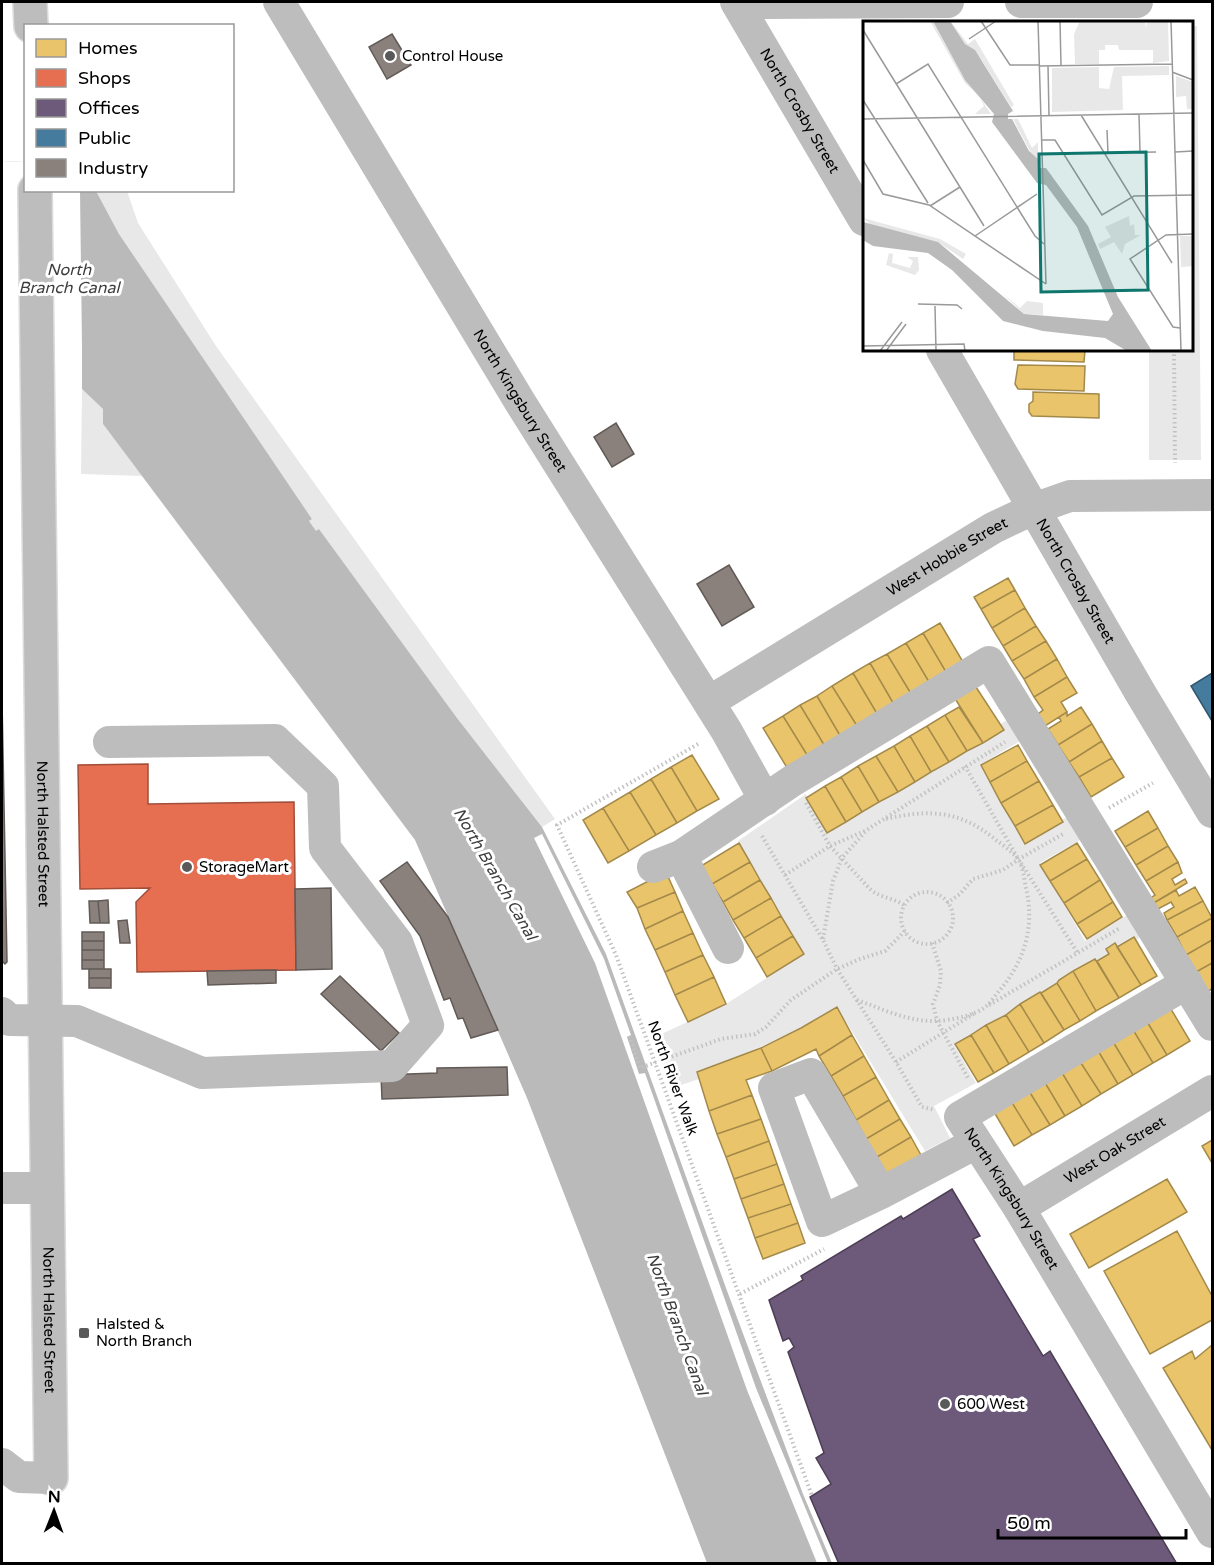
<svg xmlns="http://www.w3.org/2000/svg" width="1214" height="1565" font-family="'Varela Round',sans-serif">
<rect width="100%" height="100%" fill="#fff"/>
<path fill="#e8e8e8" d="M1192,26H1197L1201,460H1149V350H1192Z
M96,191H127L138,223L216,346L555,819L542,827L457,718L319,529L316,532L309,521L312,519L119,234Z
M82,389L103,409V424L142,476L81,474Z
M1012,717L1025,738L983,763L1025,842L1067,817L1080,840L1040,863L1085,941L1127,915L1141,937L955,1046L976,1083L934,1106L950,1138L925,1151L837,1007C792,1034 746,1055 697,1072L699,1079L672,1088L655,1037L726,1004L804,954L738,841L806,794L828,828Z"/>
<path fill="#bababa" d="M25,161L26,190L96,191L119,234L312,519L309,521L316,531L319,529L457,718L542,827L606,954L726,1288L803,1494L832,1563H707L527,1098L415,840L103,424V409L82,389V346H2V162Z"/>
<path fill="#fff" d="M25,161L26,190L80,191L82,346H2V162Z
M542,834L604,959L631,1035L627,1037L639,1074L645,1073L756,1388L828,1563H817L747,1390L595,963L534,838Z"/>
<path fill="#e9c46a" stroke="#a3894a" stroke-width="1.5" d="M1014,350H1085L1084,362L1014,360Z
M1018,365L1085,366L1084,391L1018,389L1015,384Z
M1033,392L1099,394V418L1032,416L1029,412V404L1033,401Z
M1008,578L1015,590L981,609L974,597Z
M1015,590L1025,608L992,628L981,609Z
M1025,608L1036,626L1003,646L992,628Z
M940,623L966,667L949,677L923,633Z
M1036,626L1046,641L1012,661L1003,646Z
M923,633L949,677L932,687L906,643Z
M1046,641L1057,659L1024,679L1012,661Z
M906,643L932,687L913,697L887,654Z
M887,654L913,697L896,708L870,663Z
M1057,659L1067,677L1034,697L1024,679Z
M870,663L896,708L879,717L853,673Z
M853,673L879,717L859,729L832,686Z
M1067,677L1077,693L1061,702L1067,712L1045,726L1038,714L1043,710L1034,697Z
M974,684L1004,730L983,743L954,697Z
M832,686L859,729L842,739L817,696Z
M817,696L842,739L826,748L800,705Z
M800,705L826,748L809,758L783,716Z
M959,707L983,743L967,751L945,715Z
M1081,707L1092,724L1058,745L1048,729L1061,721L1059,717L1067,712V716Z
M945,715L967,751L949,762L927,726Z
M783,716L809,758L789,771L763,728Z
M1092,724L1102,741L1069,762L1058,745Z
M927,726L949,762L931,772L910,736Z
M910,736L931,772L915,782L894,746Z
M1102,741L1112,758L1079,777L1069,762Z
M1018,745L1027,761L990,782L981,765Z
M894,746L915,782L898,792L876,756Z
M692,755L719,799L697,811L671,767Z
M876,756L898,792L879,802L858,766Z
M1112,758L1124,777L1091,797L1079,777Z
M1027,761L1039,781L1001,803L990,782Z
M858,766L879,802L862,812L841,777Z
M671,767L697,811L677,823L651,779Z
M841,777L862,812L846,822L825,786Z
M651,779L677,823L656,835L630,792Z
M1039,781L1053,805L1015,826L1001,803Z
M825,786L846,822L827,833L806,798Z
M630,792L656,835L629,851L603,808Z
M1053,805L1063,822L1025,844L1015,826Z
M603,808L629,851L608,863L583,820Z
M1148,811L1158,828L1125,847L1115,831Z
M1158,828L1168,846L1136,865L1125,847Z
M739,843L750,862L712,884L701,866Z
M1077,843L1087,859L1050,881L1040,865Z
M1168,846L1178,862L1146,881L1136,865Z
M1087,859L1100,880L1064,903L1050,881Z
M750,862L760,880L723,902L712,884Z
M1178,862L1182,873L1172,879L1175,885L1185,879L1187,883L1152,904L1149,899L1155,895L1146,881Z
M666,872L675,892L637,908L627,892Z
M760,880L771,898L733,920L723,902Z
M1100,880L1113,902L1077,924L1064,903Z
M1195,887L1203,901L1167,920L1164,913L1174,907L1171,902L1156,910L1152,904L1176,890L1179,896Z
M675,892L683,911L645,929L637,908Z
M771,898L781,916L744,938L733,920Z
M1203,901L1212,918L1177,937L1167,920Z
M1113,902L1122,917L1087,939L1077,924Z
M683,911L693,933L655,950L645,929Z
M781,916L793,936L756,958L744,938Z
M1212,918V940L1186,955L1177,937Z
M693,933L703,955L665,972L655,950Z
M793,936L804,954L767,977L756,958Z
M1134,937L1157,976L1141,985L1117,947Z
M1212,940V963L1196,972L1186,955Z
M1115,943L1141,985L1119,998L1097,961L1109,954L1106,949Z
M703,955L714,977L675,995L665,972Z
M1095,959L1119,998L1096,1011L1073,971Z
M1212,963V989L1207,992L1196,972Z
M1073,971L1096,1011L1080,1021L1057,983L1059,980Z
M714,977L726,1004L688,1022L675,995Z
M1057,983L1080,1021L1064,1030L1041,993Z
M1040,992L1064,1030L1044,1043L1020,1004Z
M1165,999L1190,1041L1167,1055L1142,1013Z
M1020,1004L1044,1043L1029,1052L1006,1015Z
M837,1007L852,1035L819,1056L816,1049L772,1071L761,1048L801,1028Z
M1006,1015L1029,1052L1009,1064L986,1025Z
M1146,1020L1167,1055L1153,1063L1132,1028Z
M986,1025L1009,1064L994,1073L971,1035Z
M1132,1028L1153,1063L1133,1075L1112,1040Z
M852,1035L864,1056L831,1076L819,1056Z
M971,1035L994,1073L978,1082L955,1044Z
M1112,1040L1133,1075L1118,1084L1097,1049Z
M761,1048L772,1071L746,1080L752,1095L709,1111L697,1072Z
M1097,1049L1118,1084L1101,1094L1079,1060Z
M864,1056L876,1077L843,1096L831,1076Z
M1079,1060L1101,1094L1082,1106L1061,1071Z
M1061,1071L1082,1106L1065,1116L1044,1081Z
M876,1077L889,1100L856,1120L843,1096Z
M1044,1081L1065,1116L1050,1125L1029,1091Z
M1029,1091L1050,1125L1032,1135L1011,1101Z
M752,1095L761,1119L717,1134L709,1111Z
M889,1100L900,1119L866,1139L856,1120Z
M1011,1101L1032,1135L1014,1146L994,1112Z
M761,1119L769,1141L726,1157L717,1134Z
M900,1119L911,1137L877,1157L866,1139Z
M911,1137L922,1157L888,1178L877,1157Z
M1212,1140V1163L1202,1146Z
M769,1141L777,1164L734,1179L726,1157Z
M777,1164L784,1184L741,1199L734,1179Z
M1167,1179L1187,1212L1089,1268L1070,1234Z
M784,1184L791,1204L748,1218L741,1199Z
M791,1204L798,1223L755,1238L748,1218Z
M798,1223L805,1243L763,1259L755,1238Z
M1177,1231L1212,1296V1320L1150,1354L1104,1271Z
M1212,1345V1450L1163,1368L1192,1351L1195,1359Z"/>
<path fill="#e76f51" stroke="#a24e39" stroke-width="1.5" d="M148,764V804L294,802L296,970L137,972L136,902L150,888L80,889L78,765Z"/>
<path fill="#6d597a" stroke="#4c3e55" stroke-width="1.5" d="M952,1189L980,1236L973,1239L1043,1356L1050,1351L1177,1564H839L810,1497L831,1484L816,1458L824,1453L788,1352L794,1347L789,1338L783,1341L769,1300L803,1280L801,1276L901,1216L903,1219Z"/>
<path fill="#457b9d" stroke="#30566e" stroke-width="1.5" d="M1212,673V721L1191,686Z"/>
<path fill="#8a817c" stroke="#615a57" stroke-width="1.5" d="M392,34L411,65L387,79L369,47Z
M616,423L634,454L612,467L594,437Z
M729,565L754,607L722,626L697,584Z
M2,700L7,962L5,964L2,961Z
M407,862L448,917L498,1030L471,1038L463,1018L458,1019L450,998L444,1000L420,936L380,881Z
M331,888L332,969L296,970L295,889Z
M108,900L109,923H100L98,901Z
M89,901H98L100,923H90Z
M127,920L130,943H120L118,921Z
M82,932H104V941H82Z
M82,941H104V950H82Z
M82,950H104V960H82Z
M82,960H104V969H82Z
M89,969H111V978H89Z
M276,970V983L208,985L207,971Z
M340,976L399,1033L381,1051L321,994Z
M89,978H111V988H89Z
M507,1067L508,1095L382,1099L381,1075L437,1073V1068Z"/>
<g fill="none" stroke-linecap="round" stroke-linejoin="round">
<defs>
<g id="major">
<path d="M30,2L31,26"/>
<path id="s7" d="M35,190L51,1478"/>
</g>
</defs>
<use href="#major" stroke="#dbdbdb" stroke-width="36"/>
<path stroke="#c2c2c2" stroke-width="4" stroke-dasharray="1.5 3" stroke-linecap="butt" d="M1174,350L1175,463
M698,744L557,825L616,955L812,1496
M965,766L1017,857
M806,803L830,846L870,889C880,898 894,898 904,905
M1109,808L1153,783
M762,836L823,940L837,969L896,1062L922,1107L935,1110
M1021,863L1077,952
M785,875L830,846L865,831L1005,742
M901 918a26 26 0 1 1 52 0a26 26 0 1 1-52 0Z
M947,903L960,894L973,879L1003,870L1019,859L1063,834
M823,939L833,881L842,858L865,832
M932,943L941,971L940,985L933,1004L937,1021L969,1080
M857,1000C883,1009 908,1022 937,1021C951,1020 974,1016 985,1007C991,1003 995,995 1000,990C1025,960 1035,926 1026,888C1024,879 1023,864 1017,858C1011,851 1003,845 996,840C960,810 929,809 885,819
M989,1005L1120,928
M629,1036L640,1068L721,1039L755,1034L766,1027L791,1000L837,969L860,959L885,951L905,931
M896,1062L975,1013
M740,1294L824,1249"/>
<g stroke="#bdbdbd" stroke-width="32">
<path id="s1" d="M279,2L520,402L726,730L765,800"/>
<path id="s2" d="M736,2L864,220"/>
<path d="M1021,2H1137"/>
<path d="M737,3L948,2"/>
<path id="s3" d="M942,350L1141,694L1212,812"/>
<path id="s4" d="M709,702L993,528L1033,509L1070,496L1212,495"/>
<path d="M681,856L728,948"/>
<path d="M653,867L681,856L792,781L989,662L1212,1025"/>
<path id="s5" d="M1187,983L960,1117L1019,1208L1212,1532"/>
<path d="M2,1013L9,1020L77,1021L202,1073L392,1066L428,1025L397,942L325,848L323,786L275,740L109,742"/>
<path d="M2,1188H46"/>
<path d="M881,1193L811,1074L774,1088L822,1221L881,1193L976,1143"/>
<path id="s6" d="M1019,1208L1212,1091"/>
<path d="M2,1464L19,1477L51,1478"/>
</g>
<use href="#major" stroke="#bdbdbd" stroke-width="33"/>
</g>
<g fill="#595959" stroke="#fff" stroke-width="2">
<circle cx="390" cy="56" r="6"/>
<circle cx="187" cy="867" r="6"/>
<rect x="78" y="1327" width="12" height="12" rx="3"/>
<circle cx="945" cy="1404" r="6"/>
</g>
<g text-anchor="middle" dominant-baseline="central" stroke-width="6" stroke-linejoin="round" paint-order="stroke">
<g font-size="15" fill="#000" stroke="#fff" text-anchor="start">
<text x="402" y="56">Control House</text>
<text x="199" y="867">StorageMart</text>
<text x="96" y="1324">Halsted &amp;<tspan x="96" dy="17">North Branch</tspan></text>
<text x="957" y="1404">600 West</text>
</g>
<g font-size="15" fill="#000" stroke="#fff">
<text stroke="none"><textPath href="#s2" startOffset="126">North Crosby Street</textPath></text>
<text stroke="none"><textPath href="#s1" startOffset="466">North Kingsbury Street</textPath></text>
<text stroke="none"><textPath href="#s4" startOffset="279">West Hobbie Street</textPath></text>
<text stroke="none"><textPath href="#s3" startOffset="267">North Crosby Street</textPath></text>
<text stroke="none"><textPath href="#s7" startOffset="644">North Halsted Street</textPath></text>
<text transform="translate(673 1078) rotate(70)">North River Walk</text>
<text stroke="none"><textPath href="#s6" startOffset="112">West Oak Street</textPath></text>
<text stroke="none"><textPath href="#s5" startOffset="360">North Kingsbury Street</textPath></text>
<text stroke="none"><textPath href="#s7" startOffset="1130">North Halsted Street</textPath></text>
</g>
<g font-size="16" font-style="italic" fill="#3d3d3d" stroke="#fff">
<text x="69" y="270">North<tspan x="69" dy="18">Branch Canal</tspan></text>
<text transform="translate(495 874) rotate(60)">North Branch Canal</text>
<text transform="translate(677 1324) rotate(70)">North Branch Canal</text>
</g>
</g>
<g transform="translate(863 21)">
<rect width="330" height="330" fill="#fff"/>
<path d="M67,0H70L88,26L94,43L128,93H112L121,85L116,75L102,62ZM87,0L105,23L112,18L151,84L148,86L118,38L102,23ZM217,0H282L283,8L284,0H305L306,40L290,42V29H256L255,24H242V29H236V43H212L211,13ZM306,45V54L259,55L260,89L189,91V47L236,46V67L246,68L251,46ZM313,55L330,61V88H324L323,75L313,76ZM150,98H155L169,127L175,121V138L168,132ZM266,195L267,205L271,203L272,214H278L262,223L259,233L251,221L237,228L235,223L248,216L242,206ZM0,197L77,218L103,233L100,238L75,221L9,205ZM317,215H330V245L318,246ZM26,232L30,233L29,242L47,247L50,240L44,236H55L56,249L52,254L23,244ZM139,272L157,287L164,280L180,282V294L161,293Z" fill="#e8e8e8"/>
<path d="M70,0H87L102,23L112,29L150,90L145,93V98H149L166,130L175,138V147H183L225,205L255,276L289,330H264L242,317L180,310L140,300L89,249L65,232L10,225L0,219V201L75,221L161,293L245,300L250,293L214,206L183,164L174,162L129,101L131,93L102,59Z" fill="#bababa"/>
<path fill="none" stroke="#999" stroke-width="1.5" d="M118,0L147,44H176M175,0L183,263M197,0L198,45M308,0L318,330M0,9L121,205M106,18L133,0M176,45L309,43M185,45L186,95M309,51L330,59M33,63L65,43L172,215L181,223M0,79L65,182M276,93L277,131M218,94L309,242M0,98L330,92M244,109L245,132M178,119H192L239,194L271,175L330,174M312,131L330,130M241,132L293,131M0,139L20,173L66,184L183,263M67,185L97,166M112,215L174,173M55,283L94,284L99,288M72,285L73,330M317,307L310,306L267,238L303,214L330,213M0,325L101,323L102,330M17,330L39,301M23,330L43,303"/>
<path fill="#0f766e" fill-opacity="0.15" stroke="#0f766e" stroke-width="3" d="M283,131L285,269L178,271L176,133Z"/>
<rect width="330" height="330" fill="none" stroke="#000" stroke-width="3"/>
</g>
<rect width="1214" height="1565" fill="none" stroke="#000000" stroke-width="6"/>
<rect x="24" y="24" width="210" height="168" fill="#ffffff" stroke="#999999" stroke-width="1.5"/>
<rect x="36" y="39" width="30" height="18" fill="#e9c46a" stroke="#999999" stroke-width="1.5"/>
<text x="78" y="54" font-size="18" fill="#000000">Homes</text>
<rect x="36" y="69" width="30" height="18" fill="#e76f51" stroke="#999999" stroke-width="1.5"/>
<text x="78" y="84" font-size="18" fill="#000000">Shops</text>
<rect x="36" y="99" width="30" height="18" fill="#6d597a" stroke="#999999" stroke-width="1.5"/>
<text x="78" y="114" font-size="18" fill="#000000">Offices</text>
<rect x="36" y="129" width="30" height="18" fill="#457b9d" stroke="#999999" stroke-width="1.5"/>
<text x="78" y="144" font-size="18" fill="#000000">Public</text>
<rect x="36" y="159" width="30" height="18" fill="#8a817c" stroke="#999999" stroke-width="1.5"/>
<text x="78" y="174" font-size="18" fill="#000000">Industry</text>
<g transform="translate(54 1511) rotate(1)" stroke="#ffffff" stroke-width="4.5" paint-order="stroke">
<path d="M0-4.5L10 22L0 15L-10 22Z" fill="#000000"/>
<text y="-9" font-size="16" font-weight="bold" text-anchor="middle" fill="#000000">N</text>
</g>
<path d="M998 1529v9h188v-9" fill="none" stroke="#000000" stroke-width="3"/>
<text x="1007" y="1529" font-size="18" fill="#000000" stroke="#ffffff" stroke-width="4.5" paint-order="stroke">50 m</text>
</svg>
